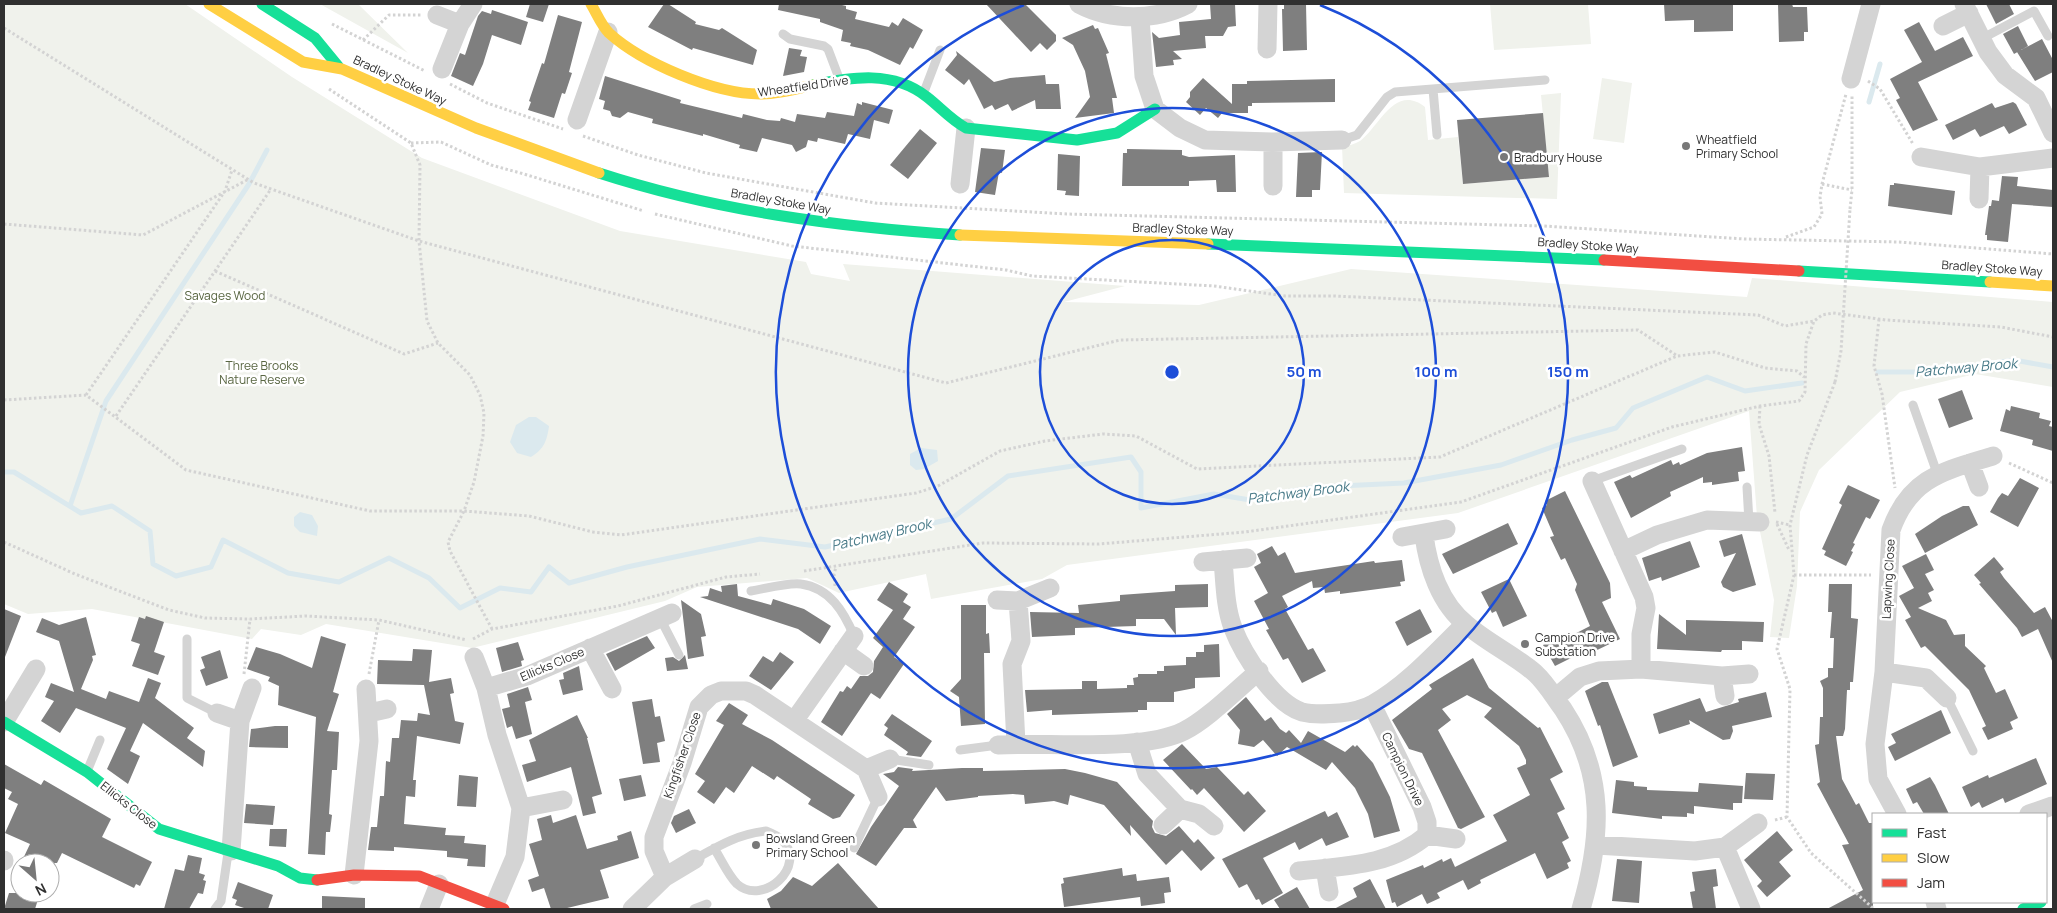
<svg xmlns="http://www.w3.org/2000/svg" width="2057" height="913" font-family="Manrope,sans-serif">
<rect width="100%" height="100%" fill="#fff"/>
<path fill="#f0f2ec" d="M4,4H185L292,77L422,158L620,231L806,262L811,274L850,281L843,264L1125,286L1064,302L1199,305L1351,269L1747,297L1752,278L2053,302V387L1975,374L1900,392L1819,470L1800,512L1797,586L1789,638L1770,637L1774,600L1757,517L1749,411L1458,513L1067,565L1042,579L931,599L926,574L839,593L807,578L697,587L665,601L472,648L326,624L301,635L261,629L252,639L92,609L28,614L4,604Z
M320,4H358L408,53Z
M1490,4H1588L1591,44L1494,50Z
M1602,78L1632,83L1624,143L1593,139Z
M1561,93L1557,199L1344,193L1342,146C1348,146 1355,144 1360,141C1379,127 1395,83 1425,107L1428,140L1458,137L1463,184L1549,177L1541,95Z"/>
<path fill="#dbe9ee" d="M529,417H536L549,426C547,441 544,449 531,457L517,453L510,442L516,425Z
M921,448L937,450L938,461L924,469L916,470L910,465V454Z
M300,512L312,515L318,526L317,536L300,532L294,526V517Z"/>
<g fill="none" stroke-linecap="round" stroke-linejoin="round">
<path stroke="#dbe9ee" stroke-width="5" d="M1869,102L1880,64
M1878,372H1932L2014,360L2053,367
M4,472H14L81,513L112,506L150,531L153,564L176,576L211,567L223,540L288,573L339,582L389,558L429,578L460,608L500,588L531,592L549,567L569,583L627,567L760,539L825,547L951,519L1008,476L1131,457L1141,472V508L1214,494L1250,500L1259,496L1318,487L1404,483L1501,465L1572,440L1616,428L1633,408L1707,377L1745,391L1802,383
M70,506L106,401L249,184L267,150"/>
</g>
<path fill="#7f7f7f" d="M530,4H549L543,22L526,17Z
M664,4H668L696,22L695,24L719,30L722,28L757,50L753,65L693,48L692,50L648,27Z
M779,4H838L846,6V9L857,12L855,19L889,27L892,22L898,26L903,18L923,30L913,49L910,47L900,65L868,50L850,46L851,43L841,41L843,30L820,22V19L778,10Z
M986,4H1025L1056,35V41L1047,50L1040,43L1031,52Z
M1210,4H1235L1236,26L1228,27L1223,36H1205L1206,48L1173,51L1182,59L1173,60L1174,65L1156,67L1152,32L1159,38L1180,35L1179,22L1211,19Z
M1284,4H1306L1307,50L1283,51L1282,9H1284Z
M1664,4H1733V31L1694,32V20L1665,21Z
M1778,4H1792L1793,7H1807L1808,32H1804V41L1779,42Z
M1986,4H2009L2014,14L1996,24Z
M492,10L528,22L521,45L492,35L483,64L473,86L451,76L460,53L465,55L478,16L482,11L491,14Z
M558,15L582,22L569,72L572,73L565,94L562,93L554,118L528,110L531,102L529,101L542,63L544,64Z
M1919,22L1935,51L1963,37L1973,56L1918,82L1938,120L1913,131L1896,100L1900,98L1890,79L1922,62L1904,30Z
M1093,25L1095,29L1098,28L1109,53L1106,54L1117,98H1112L1114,113L1075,118L1090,97L1085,71L1073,45L1062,38Z
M2018,26L2028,46L2014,54L2003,34Z
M2042,39L2053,60V72L2035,81L2017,52Z
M789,48L802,50L800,56L807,57L804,72L783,76Z
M956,51L994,82L1010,78L1045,75L1046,84H1059L1061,109H1036L1035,100L1012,111L1008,104L995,110L992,105L984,109L969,79L964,85L945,70L957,55Z
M605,76L681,100L680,103L742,118L743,114L767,120L780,121L781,118L795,122L797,114L825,118L827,112L854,116L857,103L862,105V102L893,110L889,124L874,120L870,139L848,134L845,144L818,138L817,142L808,140L806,147L796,152L792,145L762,138L757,152L739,148L740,145L703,134V136L652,123L653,119L628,112L620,118L612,116L610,111L603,109L605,101L599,99Z
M1203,78L1232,104V84H1247V81L1335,79V102L1252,103V106H1248V113H1222L1218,118L1206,108L1200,115L1186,102L1190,97V92Z
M2013,102L2016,104L2027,125L2009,134L2004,126L1980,137L1975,129L1953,140L1945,125L1992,103L1995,108Z
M1543,113L1549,177L1463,184L1457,120Z
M920,129L937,143L908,179L890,165Z
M981,148L1005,150L1002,173L999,172L995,195L975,192Z
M1127,149L1182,150V155L1189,157L1235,155L1236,192H1217L1216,180L1189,181V186H1122L1123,153H1127Z
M1322,152L1320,190H1312V197H1296L1298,153Z
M1058,154L1080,156L1079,196L1065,195L1066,191L1057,190Z
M2002,176L2018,177L2017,186L2053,190V207L2012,204L2008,242L1987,240V235H1985L1989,206H1991L1992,200L1999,201Z
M1894,183L1955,191L1952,215L1888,206L1890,185H1894Z
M1962,390L1973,419L1949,428L1938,399Z
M2011,406L2040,413L2039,418L2051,421L2049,426L2053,427V451L2032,445L2033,440L2000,431L2006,409L2010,411Z
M1742,447L1745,471L1738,472L1739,481L1712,485V482L1703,483V477L1670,492L1671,496L1631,518L1614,482L1630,475L1632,478L1671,460L1673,465L1679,462L1680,465L1707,453Z
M2020,478L2039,488L2018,527L1990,512L1998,498L2002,493L2008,496Z
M1848,485L1880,500L1870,519L1866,517L1853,543L1855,544L1851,551L1853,552L1846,566L1824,555L1826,551L1822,549L1842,505L1839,503Z
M1565,491L1610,583L1611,598L1602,602L1620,639L1593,652L1591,648L1555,666L1543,645L1559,638L1561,641L1590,626L1575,590L1577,584L1565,558L1561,560L1550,537L1554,536L1542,508L1547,505L1545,501Z
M1963,506H1969L1978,525L1925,553L1915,534L1942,516Z
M1508,523L1518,544L1453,574L1442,554Z
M1742,534L1756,585L1733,592L1723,587L1721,582L1736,553L1724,557L1719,541Z
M1690,541L1700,567L1662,581L1661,577L1649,581L1642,558Z
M1272,546L1278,556L1285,552L1295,573L1374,561L1375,563L1402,560L1405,581L1400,582L1401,586L1340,594V591L1325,593L1324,587L1313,588L1312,581L1282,596L1288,607L1285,609L1308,650L1313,648L1326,671L1302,683L1288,658L1283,660L1266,630L1269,629L1254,601L1268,593L1254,567L1261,563L1257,554Z
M1926,554L1934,570L1925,574L1934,590L1928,593L1932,601L1918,608L1946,620L1954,635L1965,634V646L1986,666L1984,668L1996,693L2005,689L2018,718L2010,722L2013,729L1988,740L1982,728L1986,726L1969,690L1925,646L1921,648L1905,620L1911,617L1899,596L1914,588L1902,566Z
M1994,557L2004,569L2000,572L2004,578L2034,613L2045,607L2053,622V663L2038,629L2022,637L2017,628L1979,584L1981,583L1974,575Z
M1509,579L1527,616L1503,627L1496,611L1492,613L1481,592Z
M889,582L908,594L903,602L911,607L903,619L915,627L894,657L904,664L880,699L871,693L842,736L821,722L840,691L843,692L847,686L851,689L860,676H868L873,672L874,661L883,647L873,638L893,610L877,600Z
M737,584L738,596L771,605L773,599L804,609L831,626L820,644L798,629L700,597L708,596L710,588L722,592L721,586Z
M1208,584V607L1175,608L1176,635L1164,619H1136V626L1075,628V635L1032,637L1030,612L1079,613L1078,605L1120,601V595L1175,591V585Z
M1829,584H1852L1851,618L1858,619L1853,682H1850V690H1847L1845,729L1843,736H1836L1842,779L1856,805L1859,803L1869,823H1873V909H1827L1863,890L1842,845L1849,844L1817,784L1820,782L1815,745L1819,744L1820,717H1823V688L1820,681L1828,677V668H1833L1834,638H1830L1832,612H1828Z
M681,600L701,614L706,636L701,637L704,656L688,659Z
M961,605H986V634L989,633L990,653H984L985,724L961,726L959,697L950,691L961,679Z
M4,609L21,616L5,657H4Z
M1420,609L1432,632L1407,646L1395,622Z
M1659,614L1686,635V620L1764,622L1763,642L1742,641V650H1722L1721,652L1657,649Z
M146,616L164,622L154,652L165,656L158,675L132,666L140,644L131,641L139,617L145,619Z
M86,617L96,655L92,656L93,660L81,689L106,699L109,691L139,702L148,678L161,683L155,698L194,728L187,738L205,751L203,767L143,723L130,751L140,756L128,784L107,769L126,728L76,708L60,733L41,721L54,701L45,697L51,683L74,692L59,641L36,632L42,618L59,625Z
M321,636L346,644L333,692L339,694L327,731L339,732L337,770H332L329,814L332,815L330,832H326L325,855L308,854L316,717L278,705L279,686L268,681L270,677L247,669L256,647L280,654L312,668Z
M647,636L655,648L615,671L606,654Z
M518,642L524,660L521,661L522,666L502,672L496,648Z
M1219,644L1220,677L1195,678V688L1174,692V702H1147V710H1138V712L1052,715V710L1027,712L1025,690L1082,689V681H1097V689L1127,688V685H1134L1133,678L1138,677V674H1157V671H1164V666L1186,665V657H1196V652H1204V645Z
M413,649L432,650L429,682L451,678L454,693L450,694L455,721L464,723L460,744L417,736L413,780H416L415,797L406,796L404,824L446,828L445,835L465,836L464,843L486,845L485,867L467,866L468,859L447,857V851L394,847V851L368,850L371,827H377L380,796H384L386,761L390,762L392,738H399L401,720L417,721L418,713L430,715L424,685L377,684L378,660L412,661Z
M220,650L228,678L206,686L200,670L205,668L201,657Z
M780,652L794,662L771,690L749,676L763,656L773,662Z
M685,655L688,669L667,671L665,658L673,657L679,661Z
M1473,658L1489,688L1538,728L1540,727L1563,772L1550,779L1565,809L1557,813L1569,838L1562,842L1571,861L1567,863L1569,868L1547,879L1535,853L1480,880L1481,883L1468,890L1463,880L1437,893L1440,898L1427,904L1422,894L1397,907L1395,902L1392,903L1386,880L1423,865L1424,868L1442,859L1443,862L1451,858L1455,867L1507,841L1493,815L1530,795L1517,768L1526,764V760L1519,746L1484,717L1492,708L1467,695L1442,709L1451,720L1438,730L1485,817L1461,829L1458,828L1422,753L1409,749L1392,720L1432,689L1429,685Z
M579,666L583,690L563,695L559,680L564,679L563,673Z
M1602,682H1608L1638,757L1613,767L1600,725L1598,726L1585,691Z
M528,687L532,700L525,702L532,734L516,739L512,726L507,728L502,709L510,707L507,694Z
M1766,692L1772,717L1732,726L1733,731L1730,739L1723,740L1689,720L1690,724L1659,734L1653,714L1700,698L1706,712L1739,702L1738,699Z
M1246,697L1265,721L1271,717L1280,729L1286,733L1289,730L1301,743L1308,731L1345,752L1353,745L1355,747L1357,745L1373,763L1390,797L1400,831L1374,838L1368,814L1355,788L1332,762L1326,770L1287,747L1277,756L1263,740L1254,747L1238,744L1240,730L1227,714Z
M652,699L655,717L660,716L665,741L657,743L660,762L643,764L632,702Z
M729,703L748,715L742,724L772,740L855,795L840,817L833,819L808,804L811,799L777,776L774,780L752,766L734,793L726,787L714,804L697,792L705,781L695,774L724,725L716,721Z
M1941,710L1951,733L1895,761L1888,747L1896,743L1891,734Z
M892,714L932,741L921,757L906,755L908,752L884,735L888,728L884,725Z
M577,715L588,738H587L602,794L592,797L596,813L583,816L571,767L527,782L522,765L536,761L529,740Z
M275,726H288V748L249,747L251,729Z
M1182,744L1206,769L1217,767L1244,795L1248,791L1266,811L1244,832L1204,788L1197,795L1192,789L1191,790L1163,760Z
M2036,758L2047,784L2005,803L2003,798L1982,808L1979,802L1971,807L1962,787L1988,775L1989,778Z
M4,764L41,785L44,780L111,819L102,837L152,862L140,886L136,884L134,888L62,853L57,863H21L30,844L5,833L18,804L8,799L12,792L4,788Z
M898,767L913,769L912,771L962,768H983V771L1065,769L1085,773L1117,782L1153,821L1152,827L1155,833L1166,836L1179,826L1194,843L1198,839L1215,858L1201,871L1182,850L1166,865L1130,825L1131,836L1104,805L1070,795L1068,805L1054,801L1025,804L1024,795L1013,794L978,796V797L946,801L936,787L913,820L917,828H904L876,866L856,854L871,827L899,786L883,774L894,772Z
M1746,773L1775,774L1773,800L1744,799Z
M459,775L478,777L476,807L457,806Z
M641,775L646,796L624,801L619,779Z
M1930,777L1935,785L1949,814H1924L1917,802L1913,804L1906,789Z
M1616,780L1634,782V786L1647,787V790L1698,792L1699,783L1743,786L1742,803H1733V810L1694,806V814L1687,813V817L1662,816V819L1612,813Z
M246,804L275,806L273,825L244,823Z
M689,809L696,823L676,833L671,823L674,816Z
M1325,811L1328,817L1337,812L1349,837L1326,846L1322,838L1299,850L1295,842L1263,858L1283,893L1262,905L1259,899L1256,900L1247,884L1239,888L1222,859Z
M551,815L553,823L576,815L587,849L618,840L617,836L631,831L639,858L600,870L609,898L563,909H551L544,888L532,892L528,880L539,876L529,844L542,840L537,819Z
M270,829H287L286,847L269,846Z
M1777,831L1793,850L1779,862L1791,876L1767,897L1757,886L1762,881L1744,860Z
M188,855L202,858L199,873L205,875L203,880L206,881L203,894L198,893L189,909H164L175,869L184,871Z
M1617,859L1642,861L1639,903L1612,901Z
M838,863L879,909H771L767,899L781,891L793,877L812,886Z
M1122,868L1123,876L1136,874L1137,881L1169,877L1171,892L1164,893L1165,903L1141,906L1140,897L1064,907L1061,884L1064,883L1063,878Z
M1716,869L1718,886L1713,887L1716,909H1693L1690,892L1695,891L1692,872Z
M1370,879L1386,909H1334L1357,897L1353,888Z
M238,882L273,895L268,909H247L235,905L237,900L232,898Z
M1297,887L1310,909H1280L1274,900Z
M9,893H40L35,909H4Z
M322,896L365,898V909H322Z"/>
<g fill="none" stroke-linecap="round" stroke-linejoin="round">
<path stroke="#d3d3d3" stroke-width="3" stroke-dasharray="2.5 2.5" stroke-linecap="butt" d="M332,24L425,71
M4,28L254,183L419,241L946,383L1120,340L1638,330L1676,355
M363,40L389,15H421
M1868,81L1880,89L1913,144
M450,84L487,103L563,129
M329,89L411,143L420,165L419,241L427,321L438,343L470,375L480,395L484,413L483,436L474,482L464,511L448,542L450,551L492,629
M583,136L638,155L706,173L875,203L1067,214L1544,226L1744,239L1899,242L2053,254
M411,143L441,142L491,165L524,174L644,211
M1822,184L1852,190
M1850,209L1852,190V94
M655,214L792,246L1006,270L1032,276L1214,286L1285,296H1334L1758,315L1785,326L1814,321
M4,224L143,235L247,180
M1786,237L1814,227L1822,214L1820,197L1822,184L1846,94
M215,271L404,354L438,343
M1879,319L1874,366L1882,394L1895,488
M1835,382L1807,455L1790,525L1794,575L1777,649L1790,689L1787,817L1811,853L1874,909
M86,395L225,191L232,170
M4,400L86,395L186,470L370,511H464L529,516L593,532L621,535L916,493L938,486L1000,451L1045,441L1103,434L1136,436L1197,469L1440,457L1677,356L1715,352L1765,368L1797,371L1804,377
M1760,406L1759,424L1769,456L1775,513
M116,416L271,189
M2009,463L2053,483
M1776,522L1790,525
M1777,524L1789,550
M4,542L75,574L169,610L205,618L250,619L306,616L379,620L467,640
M804,571L983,543L1099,544L1245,532L1461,502L1672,427L1760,406L1799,401L1805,392L1806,344L1814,321L1822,315L1833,313L1886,320L2001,327L2053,337
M1794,575H1871
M835,586L834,574L836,567
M473,639L492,629L618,606L726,577L760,574
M244,674L250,619
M369,674L379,620
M1775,820L1787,817"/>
<path stroke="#d4d4d4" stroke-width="9" d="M783,34L790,39L824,46L828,49L839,78
M1981,39L2034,11L2048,36
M1433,89L1437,135
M924,92L940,50
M1342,140L1357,135L1387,97L1395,92L1545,80
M1913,405L1937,473
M1592,481L1682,449
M1747,487L1749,522
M751,591C764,589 789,582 801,584C830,588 844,612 854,636
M660,618L679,655
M187,639V698L217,713
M1947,698L1973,751
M960,750L998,745
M890,759L929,765
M88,769L100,740
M854,848L878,797
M695,859C718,846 738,834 766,831C771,833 778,836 782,840C808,866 763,907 737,884C728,875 721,859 714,848
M215,909L221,901L228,853
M694,909L707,904"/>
<path stroke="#d4d4d4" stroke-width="19" d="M1079,4C1111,21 1156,21 1188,4
M1964,4L1988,52L2005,75L2036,98L2053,133
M437,15L460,24
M1140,18L1144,76L1155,109L1180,128L1205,140L1273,142L1342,140
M1943,26L1969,13
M1267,49L1268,4
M442,69L460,24L473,4
M1851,79L1871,4
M577,120L608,32
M1921,157L1980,167L2053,158
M960,184L966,128
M1273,186V142
M1979,199L1980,167
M1970,463L1979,487
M1592,481L1644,597L1646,608L1641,634V669
M1424,535C1428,567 1440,604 1467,625C1488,643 1514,655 1535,673C1546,683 1554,697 1563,709C1606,774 1602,837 1581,909
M1402,537L1446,529
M1623,551L1657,535L1707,520L1760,522
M1223,560C1225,582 1225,607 1233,628C1243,654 1274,703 1302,712C1315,715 1327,714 1340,713C1350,712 1364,709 1373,704C1408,684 1436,652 1465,624
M1203,562L1247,558
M997,600L1018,601L1050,588
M590,648L612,689
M843,651L864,666
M474,657L486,688L497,735L521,808L515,857L495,904
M1884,672L1926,678L1947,698
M1722,676L1725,696
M486,688L527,676L672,613
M1555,698L1580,677L1599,671L1641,669L1722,676L1749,674
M217,713L240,721
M369,713L387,709
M794,721L854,636
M4,722L36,669
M1137,742L1147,774L1180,809L1199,814L1214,826
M1016,744L1012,664L1021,641L1018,601
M998,745C1047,742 1143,752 1184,731C1208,719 1237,689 1259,671
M878,797L866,769L890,759
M521,808L563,800
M1897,814L1878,779L1875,744L1884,672L1891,530C1910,477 1944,471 1993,456
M2029,814L2052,806
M1163,825L1180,809
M1427,835L1456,839
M1596,845L1695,851L1725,847L1758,823
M1725,847L1751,909
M231,851L240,721L252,688
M4,861V860
M1325,868L1329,892
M1299,871C1344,866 1391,866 1427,835V822L1422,807L1372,705
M354,875L369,741L366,689
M665,877L654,851V837L682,763L699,707L711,695L721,691H746L755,695L866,769
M1935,902L1937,909
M429,909L439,884
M632,909L665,877L695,859"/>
<path stroke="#16e098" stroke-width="11" d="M262,4L315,38L338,66
M813,85C852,77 893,70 927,97C940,107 951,120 966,128L1077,140L1117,133L1155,109
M599,173C716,211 838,227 960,235
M1208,244L1604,260
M1799,271L1990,282
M4,722L87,772L159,829L278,866L300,878L317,880
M2023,909L2041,902"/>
<path stroke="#ffcf43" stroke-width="11" d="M209,4L303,62L342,69L476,128L599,173
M591,4C597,14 601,25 609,33C642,63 715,94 760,94C778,94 796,89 813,85
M960,235L1208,244
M1990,282L2053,286"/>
<path stroke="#f24e42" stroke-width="11" d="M1604,260L1799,271
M317,880L354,875L419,876L504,909"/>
<path stroke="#d3d3d3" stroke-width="3" stroke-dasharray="2.5 2.5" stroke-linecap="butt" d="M1835,382L1841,351L1850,209"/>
</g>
<g fill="none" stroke="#1d4ed8" stroke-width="2.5">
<circle cx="1172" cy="372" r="132"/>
<circle cx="1172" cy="372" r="264"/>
<path d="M1320 5A396 396 0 1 1 1024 5"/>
</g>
<g fill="#787878" stroke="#fff" stroke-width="2">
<circle cx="1686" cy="146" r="5"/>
<circle cx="1504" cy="157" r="5"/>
<circle cx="1525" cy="644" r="5"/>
<circle cx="756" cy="845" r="5"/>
</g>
<g text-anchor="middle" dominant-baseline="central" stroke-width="5" stroke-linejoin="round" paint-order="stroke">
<g font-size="12" fill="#303030" stroke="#fff">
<text transform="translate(400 80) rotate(25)">Bradley Stoke Way</text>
<text transform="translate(803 86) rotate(-8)">Wheatfield Drive</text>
<text transform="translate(781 201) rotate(10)">Bradley Stoke Way</text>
<text transform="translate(1183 229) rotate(2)">Bradley Stoke Way</text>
<text transform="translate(1588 245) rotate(4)">Bradley Stoke Way</text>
<text transform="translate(1992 268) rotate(4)">Bradley Stoke Way</text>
<text transform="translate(1888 579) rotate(-87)">Lapwing Close</text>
<text transform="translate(552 664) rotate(-23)">Ellicks Close</text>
<text transform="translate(682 755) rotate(-71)">Kingfisher Close</text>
<text transform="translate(1403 769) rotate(64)">Campion Drive</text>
<text transform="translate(129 805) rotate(38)">Ellicks Close</text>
</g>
<g font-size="12" fill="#303030" stroke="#fff" text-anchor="start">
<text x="1696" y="139">Wheatfield<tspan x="1696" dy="14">Primary School</tspan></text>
<text x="1514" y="157">Bradbury House</text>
<text x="1535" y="637">Campion Drive<tspan x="1535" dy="14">Substation</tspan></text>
<text x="766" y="838">Bowsland Green<tspan x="766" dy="14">Primary School</tspan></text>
</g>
<g font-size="12" fill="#596642" stroke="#fff">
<text x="225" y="295">Savages Wood</text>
<text x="262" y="365">Three Brooks<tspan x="262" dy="14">Nature Reserve</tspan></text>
</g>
<g font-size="14" font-style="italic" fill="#487a88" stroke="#fff">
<text transform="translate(1966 367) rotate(-5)">Patchway Brook</text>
<text transform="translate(1298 492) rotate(-7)">Patchway Brook</text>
<text transform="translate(881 534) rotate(-13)">Patchway Brook</text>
</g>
</g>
<circle cx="1172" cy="372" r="8" fill="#1d4ed8" stroke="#fff" stroke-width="2.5"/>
<g font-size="15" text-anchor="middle" font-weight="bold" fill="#1d4ed8" stroke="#fff" stroke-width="5" stroke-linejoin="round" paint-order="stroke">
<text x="1304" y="377">50 m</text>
<text x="1436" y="377">100 m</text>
<text x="1568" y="377">150 m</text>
</g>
<rect width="2057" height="913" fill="none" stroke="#303030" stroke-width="10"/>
<rect x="1872" y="813" width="175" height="90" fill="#ffffff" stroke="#acacac"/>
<rect x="1882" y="829" width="25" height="8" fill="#16e098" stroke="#acacac"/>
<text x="1917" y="838" font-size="15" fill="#303030">Fast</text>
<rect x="1882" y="854" width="25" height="8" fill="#ffcf43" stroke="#acacac"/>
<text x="1917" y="863" font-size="15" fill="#303030">Slow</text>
<rect x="1882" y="879" width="25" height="8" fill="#f24e42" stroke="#acacac"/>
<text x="1917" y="888" font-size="15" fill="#303030">Jam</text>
<g transform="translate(35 878) rotate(153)"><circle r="24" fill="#ffffff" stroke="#acacac"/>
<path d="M0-4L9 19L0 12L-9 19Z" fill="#787878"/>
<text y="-8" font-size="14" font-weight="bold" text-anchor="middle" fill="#303030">N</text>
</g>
</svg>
